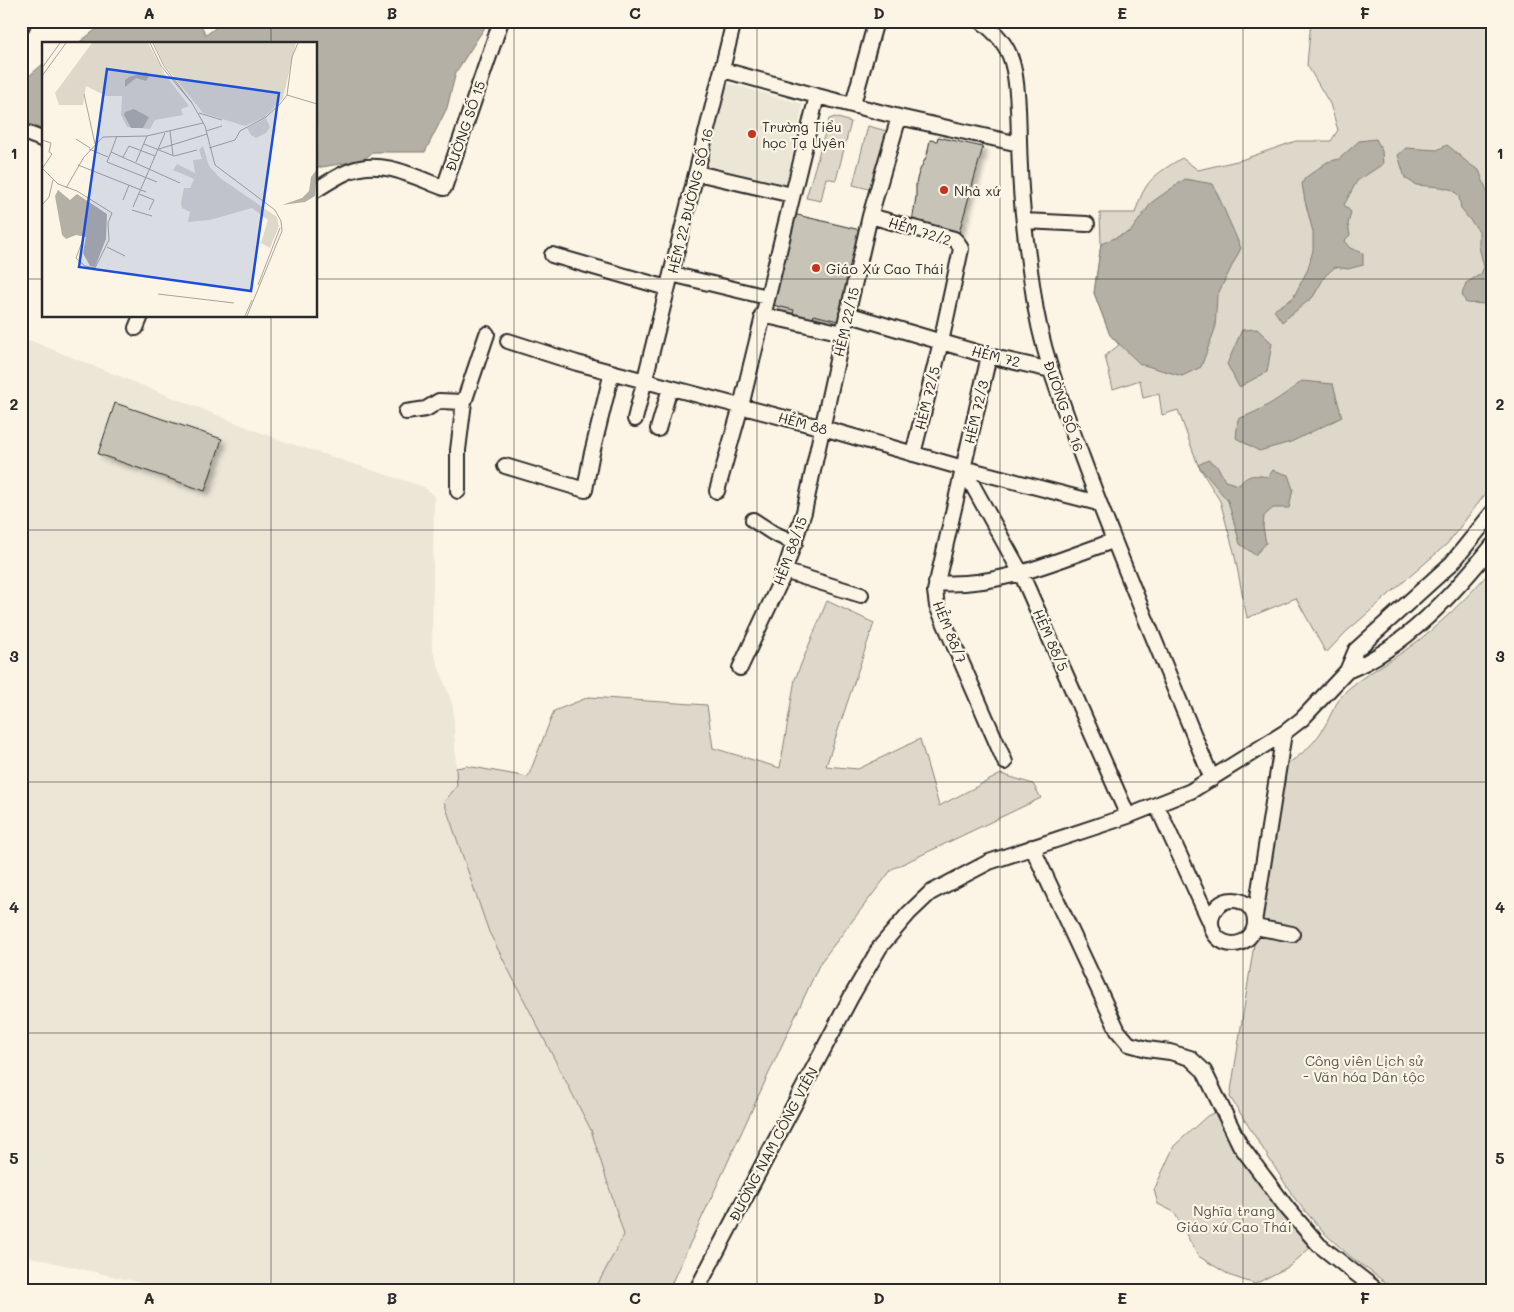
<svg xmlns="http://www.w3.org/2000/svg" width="1514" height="1312" font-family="Mali,sans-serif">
<defs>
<filter id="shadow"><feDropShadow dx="4.5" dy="4.5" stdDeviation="2.5" flood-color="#0004"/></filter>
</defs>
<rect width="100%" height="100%" fill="#fcf5e5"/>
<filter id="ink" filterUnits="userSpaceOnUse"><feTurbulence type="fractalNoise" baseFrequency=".02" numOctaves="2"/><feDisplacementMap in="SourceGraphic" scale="10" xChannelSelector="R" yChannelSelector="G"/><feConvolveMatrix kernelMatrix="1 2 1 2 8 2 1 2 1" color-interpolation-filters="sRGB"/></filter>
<g filter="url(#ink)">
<path fill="#ece6d7" d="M720,81L803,104L785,190L699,164Z
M21,337L277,439L424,487L434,496L432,648L453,706L457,786L444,802L489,932L591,1130L624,1236L594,1291H176L21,1255Z"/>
<path fill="#ded8ca" stroke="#84827a" d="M1311,21H1493V484L1447,544L1346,632L1326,653L1296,598L1247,618L1234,552L1220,501L1198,465L1178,410L1162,415L1159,394L1143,398L1140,380L1113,389L1105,356L1119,345L1110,335L1094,293L1101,244L1100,213H1135C1145,180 1154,175 1182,158L1198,170L1241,160L1296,141H1331L1338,130L1330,104L1307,65Z
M835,117L851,122L836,180L826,178L821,201L806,198L829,119Z
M868,126L891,132L873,202L866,200L869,189L853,185Z
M1493,568V1291H1397L1351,1257L1323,1232L1295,1199L1230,1097L1282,767C1301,756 1317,742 1327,722C1333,710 1338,699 1347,690C1365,674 1388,663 1407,649C1439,626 1467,598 1493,568Z
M827,601L874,623L826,766L858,769L920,739L939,806L1001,774L1033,784L1041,798L892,869L820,963L668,1291H594L624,1235L591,1130L489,932L444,802L457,786L456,768L467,766L528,777L554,711L589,697L707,705L713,748L780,768L795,679Z
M1220,1110L1312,1246L1290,1266L1255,1284L1231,1276L1198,1256L1174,1212L1158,1204L1154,1190L1174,1146L1207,1116Z"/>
<path fill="#b4b0a5" stroke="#7d7b74" d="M107,21H199L206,35L218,26L233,21H489L456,72L447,108L425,152H373L363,160L316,168V44H77Z
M44,63V128L41,129L23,121L21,118V83Z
M1376,139L1382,151L1383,164L1357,181L1344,205L1351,212L1348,224L1350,235L1344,241L1350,248L1363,253V265L1348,269L1335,267L1325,276L1313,297L1282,322L1274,310L1293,298L1308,269L1313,250V232L1305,201L1302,184L1305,178L1327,162L1339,159L1359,141Z
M1447,145C1458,153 1467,164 1479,170L1488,194L1489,208L1493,213V306L1487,304L1466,303L1462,294L1466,283L1481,274L1484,267L1479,247V231L1461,209L1459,196L1453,190L1441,187L1416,185L1405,178L1398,155L1406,148L1437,150Z
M1185,179L1213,184L1241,248L1217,296L1215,329L1201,367L1182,376L1140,364L1110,335L1094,293L1101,244L1131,231L1152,202Z
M1257,329L1272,343L1267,372L1239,387L1227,364L1242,330Z
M1302,381L1333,384L1342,417L1291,442L1259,451L1236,438L1238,419C1263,410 1282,397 1302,381Z
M1208,460L1218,467L1225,481L1239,485C1249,473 1254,475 1268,477L1273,470L1288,475L1293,489L1289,508H1273L1264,516L1263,527L1266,543L1255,555L1240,544L1228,501L1198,465Z"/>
<path fill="#c8c3b7" stroke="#2b2b2b" filter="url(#shadow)" d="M938,137L983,147L958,236L912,222L916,197V183L919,172L927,155L930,140L937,141Z
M789,213L860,230L838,321L814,315L811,324L792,320L794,310L773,305Z
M115,403L222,439L205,491L98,454Z"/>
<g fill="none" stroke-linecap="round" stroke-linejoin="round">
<defs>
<path id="minor" d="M981,21C995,32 1007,44 1012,62C1020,90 1018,136 1020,167C1021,208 1027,250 1033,291C1040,348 1062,403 1082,457C1122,566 1168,672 1212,779
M21,28L24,21
M723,70L817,96
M853,104L876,21
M899,117L1019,144
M21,131L44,140
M697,173L792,195
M316,190C327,183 339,175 350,171C381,158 415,177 444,188L501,21
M870,216L954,239L958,243L961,249L941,342L913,454
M1024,221L1087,224
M552,255L667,288
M671,274L767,297
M847,314L989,356L1051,370
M762,315L843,333
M136,328L141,316
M508,341L577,363L823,428L963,468L1098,503
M989,356L935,591L937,606L1005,762
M406,412L426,409L439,401L464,402
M635,419L734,21
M658,429L670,388
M505,466L585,490L591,457L612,372
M963,468L1021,573L1128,816
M458,491V450L464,402L487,334
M717,491L741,406L817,96L899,117L870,216L843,333L804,512L783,576L740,668
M1493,512L1452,563L1356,650L1347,671C1404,649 1455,592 1493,545
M753,520L773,533L795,543
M784,571L861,595
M936,583C997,588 1056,561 1113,541
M1157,806L1211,924
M1032,847L1118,1031L1129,1044L1147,1049L1170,1052L1190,1058L1204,1071L1240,1145L1287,1208L1319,1245L1378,1291
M1211 922a22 22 0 1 1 44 0a22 22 0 1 1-44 0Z
M1255,916L1284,733
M1255,927L1292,934
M696,1291L851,997L880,947L909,913L930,893L989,862L1128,816L1191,791L1284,733L1302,719L1347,671"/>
</defs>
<use href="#minor" stroke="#2b2b2b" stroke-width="18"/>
<use href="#minor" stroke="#fcf5e5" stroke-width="14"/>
</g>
</g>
<path fill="none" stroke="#2b2b2b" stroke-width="1" stroke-opacity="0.55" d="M271,21V44M514,21V1291M757,21V1291M1000,21V1291M1243,21V1291M21,279H44M316,279H1493M271,316V1291M21,530H1493M21,782H1493M21,1033H1493"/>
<g fill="#c8321e" stroke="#fcf5e5" stroke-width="2">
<circle cx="752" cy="134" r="5"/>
<circle cx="944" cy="190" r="5"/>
<circle cx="816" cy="268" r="5"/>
</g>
<g text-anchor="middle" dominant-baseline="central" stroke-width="4.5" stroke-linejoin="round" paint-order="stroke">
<g font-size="14" fill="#2b2b2b" stroke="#fcf5e5">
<text transform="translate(465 126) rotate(-71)">ĐƯỜNG SỐ 15</text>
<text transform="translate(690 201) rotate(-76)">HẺM 22 ĐƯỜNG SỐ 16</text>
<text transform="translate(920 231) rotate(17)">HẺM 72/2</text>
<text transform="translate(846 322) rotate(-77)">HẺM 22/15</text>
<text transform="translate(996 356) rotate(14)">HẺM 72</text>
<text transform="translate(927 398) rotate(-76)">HẺM 72/5</text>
<text transform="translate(1064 406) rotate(71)">ĐƯỜNG SỐ 16</text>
<text transform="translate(976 412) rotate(-77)">HẺM 72/3</text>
<text transform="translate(803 423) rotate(15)">HẺM 88</text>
<text transform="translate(790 551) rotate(-70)">HẺM 88/15</text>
<text transform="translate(950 632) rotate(68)">HẺM 88/7</text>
<text transform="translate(1051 640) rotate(66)">HẺM 88/5</text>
<text transform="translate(773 1144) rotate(-62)">ĐƯỜNG NAM CÔNG VIÊN</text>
</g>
<g font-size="14" fill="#2b2b2b" stroke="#fcf5e5" text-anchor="start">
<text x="762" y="126">Trường Tiểu<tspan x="762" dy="16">học Tạ Uyên</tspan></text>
<text x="954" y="190">Nhà xứ</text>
<text x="826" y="268">Giáo Xứ Cao Thái</text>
</g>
<g font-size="14" fill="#585653" stroke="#fcf5e5">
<text x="1364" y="1060">Công viên Lịch sử<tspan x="1364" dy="16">- Văn hóa Dân tộc</tspan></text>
<text x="1234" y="1210">Nghĩa trang<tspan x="1234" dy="16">Giáo xứ Cao Thái</tspan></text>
</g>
</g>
<g transform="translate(42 42)">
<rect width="275" height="275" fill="#fcf5e5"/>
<path d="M50,1H106L122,31L147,64L139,67L141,73L113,78L108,87L85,85L79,73L80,54H64L44,44L41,63H17L13,51ZM112,1H254L241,56L223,75L203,84L161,71L123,24ZM224,76L228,85L224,91L214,96L209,93L205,86ZM161,104L167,124L178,136L235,175L237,184L228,206L219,201L226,178L210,166L168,178L146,180L148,170L140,166L139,161L142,146H148L152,137L131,128L135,122L153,131L151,118L160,117L157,108Z" fill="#ded8ca"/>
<path d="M104,30L108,33L104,39L94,36L83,45V38L87,35ZM92,67L107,75L101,86H89L82,73L83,70ZM275,127L273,154L263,160L240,163L260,156L267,149L269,135ZM16,148L28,158L35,152L65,172L64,197L53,225L48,224L41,211L44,195L34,193L24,197L20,193L13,154Z" fill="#b4b0a5"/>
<path fill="none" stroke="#a8a49b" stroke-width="1" d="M108,1L119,24L150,61L122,24L111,1M0,26L18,1M0,34L24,1M42,52L53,102M245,53L275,62M150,61L163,84L173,123L233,168L239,179L240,189L205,274M157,71L180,78M128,89L131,113M164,89L180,84M34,97L48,106M0,98L9,101L7,110L10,112L0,127M102,102L132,114L155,108M167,106L193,98L198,89L224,75L238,62L245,53L250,15L256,1M47,107L66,115M117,107L165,92M69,110L75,94M81,115L87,104L113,114M94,120L105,94M36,123L104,150M0,126L16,142L35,149L70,171L66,181L67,198L53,226L43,224L34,216L40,200M115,140L65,120L69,110L138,141M24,146L42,115L61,95L105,94L161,81M97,152L112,158L107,168M81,158L87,143M0,163L7,155L11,138M91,165L123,91M90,168L110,174M65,205L83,214M216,243L238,186M116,252L192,261M203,274L210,258"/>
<path fill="#1d4ed8" fill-opacity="0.15" stroke="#1d4ed8" stroke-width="2.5" d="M65,27L237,51L209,249L37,225Z"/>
<rect width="275" height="275" fill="none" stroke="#2b2b2b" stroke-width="2.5"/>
</g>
<rect width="1514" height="1312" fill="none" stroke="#fcf5e5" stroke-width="55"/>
<rect x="28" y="28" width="1458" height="1256" fill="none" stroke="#2b2b2b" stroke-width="2"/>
<g font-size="16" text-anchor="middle" font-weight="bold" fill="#2b2b2b">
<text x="149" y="19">A</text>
<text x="392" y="19">B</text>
<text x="635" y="19">C</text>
<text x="879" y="19">D</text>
<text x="1122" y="19">E</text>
<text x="1365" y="19">F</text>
<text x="14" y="159">1</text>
<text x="1500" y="159">1</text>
<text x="14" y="410">2</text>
<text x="1500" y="410">2</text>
<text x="14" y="662">3</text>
<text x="1500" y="662">3</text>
<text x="14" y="913">4</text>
<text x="1500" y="913">4</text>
<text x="14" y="1164">5</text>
<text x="1500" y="1164">5</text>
<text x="149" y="1304">A</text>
<text x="392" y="1304">B</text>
<text x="635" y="1304">C</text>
<text x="879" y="1304">D</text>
<text x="1122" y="1304">E</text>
<text x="1365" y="1304">F</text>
</g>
</svg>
